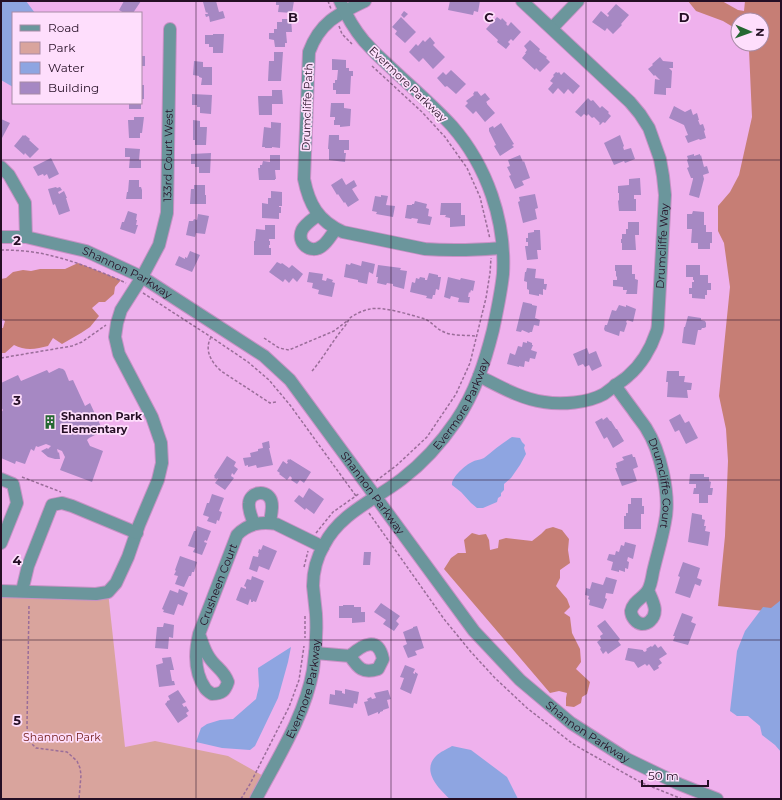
<svg xmlns="http://www.w3.org/2000/svg" width="782" height="800" font-family="Montserrat,sans-serif">
<rect width="100%" height="100%" fill="#efb1ed"/>
<path fill="#d9a49d" d="M1,591L108,592L125,747L155,741L228,756L267,778L251,799H1Z"/>
<path fill="#c67e75" d="M688,1H722L738,10L744,11L745,1H781V613L718,606L725,536L728,461L726,429L719,396L730,287L724,243L718,231V206L730,192L739,175L752,117L749,50L744,44H762V20H738V34L733,27L723,21L696,11Z
M78,263L121,280L115,287L114,294L105,302H99L92,308L99,316L90,327L81,333L62,344L53,338L48,346C37,349 25,351 14,345L5,353H1V328H3L5,321L1,318V279L6,278L13,272L23,270L31,271L40,269H65Z
M553,527L562,530L569,539L568,550L570,563L560,570V578L556,586L567,599L570,607L564,613L570,617L572,633L580,649L581,662L576,669L590,682L587,694L582,697L581,703L574,707L566,706V698L567,693L559,691L550,693L444,569L451,558L458,553H466L464,540L472,533L479,535L486,534L489,540L490,550L498,548L499,540L506,538L532,541L541,534L546,529Z"/>
<path fill="#8ea5e1" d="M1,1H26L35,13H13V87L1,80Z
M512,437L520,438L522,442L525,445L524,448L526,454L520,465L511,478L504,484V490L501,493V496L498,498L497,502L483,508H477L471,503L461,492L452,485C451,478 465,465 472,462C475,460 480,460 484,458C493,451 502,443 512,437Z
M781,600V752L775,745L762,735L760,726L748,716H737L730,711L737,651L745,631L763,607L771,608Z
M291,647L288,662L278,698L255,746L250,750L222,748L196,742L201,728L207,724L220,720L233,719L256,699L259,686L258,668Z
M452,746L471,750L507,777L518,799H450C439,789 421,771 436,756C440,752 447,749 452,746Z"/>
<path fill="#a688c3" d="M124,1H141L133,13H124L119,10Z
M209,1H216L219,12L223,11L225,18L210,22L209,16L206,17L205,14H208L207,12L206,13L203,2Z
M276,1H294L292,13L278,12L279,5H276Z
M450,1H465L469,2V1H480L478,12L474,11L473,15L448,10Z
M616,4L629,15L621,24L622,25L613,34L607,28L605,31L592,22L601,11L608,17L609,15L607,14Z
M404,11L408,14L404,18L401,15Z
M401,17L416,32L405,43L395,34L397,31L392,27Z
M497,17L501,20L502,18L507,23L506,24L508,26L511,22L521,32L513,41L511,39L508,42L510,44L506,49L497,42L498,40L486,29Z
M282,19H291L292,32H286L287,43H285V47H275L274,40L269,39V33H274V29H277V22H282Z
M213,34H224L223,53H213V47H209V44H205V35H213Z
M430,37L435,43L433,45L445,57L433,69L423,58L419,62L409,52L416,44L418,46L423,40L425,42Z
M530,40L540,49L539,51L547,57L546,58L550,62L540,72L536,68L535,70L522,58L526,53H525L527,50L524,46Z
M274,52H283L281,81H268L269,61H274Z
M141,56H145V66H141Z
M660,57L663,61L673,62V68H669L672,71L671,88H666V95L654,94L655,79L660,80L655,75L654,76L648,69L653,65L652,64Z
M332,59L346,60V68H349V71H353V76H351L350,94H336V90H333V83H335V80H337L338,70H332Z
M194,61L203,62V67H212V85H201L202,78L199,77V76L193,75Z
M451,70L466,84L456,94L447,86L445,87L437,78L443,72L446,75Z
M556,72L558,73L559,72L561,75L564,72L580,86L573,94L568,89L564,94L558,88L553,94L548,89L553,83L550,81L554,76L553,75Z
M141,85H144V99H141Z
M272,90H282L283,104H272V115H259L258,96H272Z
M475,91L476,92L477,91L481,96L485,93L490,99L486,102L487,103V104L495,113L485,122L476,111L473,114L465,106L468,103L466,101L474,95L473,94Z
M192,94L212,95L211,114L200,113V107H197V105H192Z
M588,98L591,101L593,100L600,108L602,106L609,112L608,113L611,116L605,123L603,122L600,125L599,124L600,123L594,117L592,118L588,114L587,116L584,114L581,117L575,112Z
M129,103H141V109H129Z
M331,103H344V108L351,109L350,126L340,127V125H334V120H335V117H330Z
M674,106L685,112L691,109L693,115L697,113L699,120H698L700,125L703,124L705,130L704,131L706,138L700,140L699,139L688,143L685,136L688,135L684,125L669,118Z
M134,117H144L142,133H140V138H129L128,120H134Z
M1,119L10,123L2,138L1,137Z
M193,120L200,121V127H207L206,145H195V140H193Z
M271,122L281,123L280,148L272,147V148H265V147H262L264,127L271,128Z
M501,123L514,144L512,145L514,147L500,156L494,146L496,145L489,131V128L493,126L494,128Z
M23,135L24,136L25,135L30,139L29,140L39,149L30,158L25,153L24,155L14,146Z
M329,135H339V140H349V150H344V153H346L345,162L329,160V149H328Z
M620,135L624,146L623,147L624,150L631,148L635,159L625,163L624,161L614,165L604,143Z
M125,148L140,149L139,160H141V168H129L130,157H125Z
M211,153L210,173H199V167H195V164H191V154Z
M694,154V156L700,154V156L701,155L704,167L707,166L709,173L703,175L704,179L699,198L689,195L693,179V178H691L687,168L689,167L687,160L688,159L687,156Z
M270,155H280V170H275L276,179H275V180H259L258,168H260V165H262L263,161L270,162Z
M520,155L523,162L524,161L530,178L522,181L524,185L515,189L509,176L511,175L507,167L510,166L508,160Z
M51,158L59,174L49,179L47,174L44,176L43,174L38,176L33,167Z
M342,178L346,185L354,180L357,186L352,189L359,200L348,207L345,202L344,203L338,194L337,195L331,185Z
M640,178L641,195H634V199H636V211H619L618,201L619,200V193H618V186L629,185V179Z
M129,180H139V187H141L142,190V199H126L127,192H128Z
M194,185H205V195H206V204H190L191,189H194Z
M56,187L57,188L60,187L62,190L58,192L59,194L64,191L67,198H66L70,211L59,215L55,204L53,205L48,189Z
M271,191L282,192V206H279V207H281V213H279V219L262,218V203L268,204V198H271Z
M535,194L538,208L535,209L537,219L523,223L518,202L520,201L519,197Z
M381,195L388,196L386,205L395,206L393,217L376,214L377,212L372,211L375,196L381,197Z
M415,201L427,204L426,208L429,209L428,216L432,217L430,225L417,223L418,219L412,218L411,219L405,218L407,205H412V204H414Z
M441,203H461V215H465V226L450,227V218L445,217L446,215H440Z
M128,211L137,214L136,220H137L136,225H138L135,234L120,229L122,222H124Z
M693,211L704,212V225H706V232H712V243H710V249H698V243H691L692,229H687V214H692Z
M198,214L209,216L205,234L196,233L195,237L186,235L189,221H193L194,219L197,220Z
M628,222H639V235H635L636,250H622V243H621V239H622V234H626V229H628Z
M265,225H275V239H269V241H270V245H269V248H271V255H254V241H255L256,229L265,230Z
M534,230H540L541,250H537L538,259L527,260L525,246H528V242H526V238H528V233L534,232Z
M190,251L200,255L192,272L175,265L179,256L185,259V257L187,258Z
M362,261L375,264L373,274L369,272L367,284L358,282V280L344,277L346,264L350,265L351,263L361,266Z
M277,262L281,264L282,263L289,268L292,265L303,274L297,282L293,278L289,283L285,279L283,282L269,272Z
M378,265L401,268L400,270L407,271L404,289L393,286V284L387,283L386,285L377,283L378,277H376Z
M615,265H632V274H635V279L638,280L637,294H626L627,290H623V287L613,286V280H617V277L616,276V271H615Z
M686,265H700V275H708V283H711V290H707V295H705V299L692,298V294H689V288H692V282H694V280H693V277H686Z
M527,268L536,269L535,278L544,279V284H547L546,290L543,289V295L539,294V296L529,294V290L527,289V282L524,281L525,272H526Z
M309,272L323,274L322,280L326,281L327,278L333,280L332,282L335,283L332,297L318,294L319,290L312,288L313,283L307,282Z
M429,273L438,275V277H441L439,290L436,289L435,295H433L432,299L426,298L427,296L410,292L412,282L415,283L416,278L419,279L420,277L425,278V280H427Z
M448,277L460,280L461,278L475,281L473,291L471,290L470,293L469,292L468,297H470L469,303L458,302L459,298L451,296L450,299L444,297Z
M523,302L532,304V305L537,306L535,318L540,320L539,326L534,325L532,332H530L529,333L522,330L521,332L516,331Z
M619,305L626,307V305L636,309L633,322L627,320L626,322L627,323L624,332L620,331L619,336L605,331L604,329L605,325H607L612,310L616,311Z
M688,316L701,318V320L705,321L706,323V327L704,328H702L701,330H698L695,345L682,343L684,327H685Z
M527,341L532,343V345H533L531,350L537,352L535,359L530,358L529,362L525,361L524,367L519,366V367L507,364L510,353L515,355L518,346L522,347L523,342L527,343Z
M587,348L589,354L596,351L602,366L592,371L589,365L585,367L583,364L578,366L573,354Z
M59,368L63,369L65,371L69,381L73,380L85,406L90,403L103,431L89,438L87,440L90,446L103,451L92,482L60,470L65,457L62,451L57,449L58,453L59,452L60,459H55L48,457L41,451L47,448L48,449L51,446L46,444L38,447L36,446L34,451L31,449L25,464L16,461L15,464L1,458V413L3,410L1,407V383L18,375L21,381L47,370L49,373Z
M667,371H679V376H685L684,382L692,383L691,390H687L688,398L667,397L668,382H666Z
M680,414L685,423L689,421L698,438L686,444L679,430L675,432L669,420Z
M607,417L610,421H611L616,429H617L624,441L613,448L607,437L604,439L595,422L602,418L603,420Z
M269,441L270,448H269L273,465L257,468L256,465L248,467V465L245,466L243,458L251,457L250,453L258,451V449L263,448L262,443Z
M632,454L633,457H635L638,467L633,469L637,481L622,486L615,468H617L616,463L624,460L622,457Z
M227,456L236,462L234,466L238,469L234,475L232,473L231,476L234,478L225,490L215,483L218,479L217,478V479L214,478L215,477L214,476Z
M288,459L289,460L290,459L311,472L304,483L300,480L297,484L291,480L292,478L290,476L287,480L279,474L280,473L277,471L283,461L287,464L288,462H287Z
M690,474H704V477H709V481L711,482L710,488H713L712,495H708V503H699V494H693L694,488H696V484H689Z
M309,488L324,499L314,514L306,508L305,510L294,501L299,495L303,498Z
M212,494L224,498L219,511L222,512L219,521L217,520L216,524L207,521L209,517L203,515L207,503H209Z
M631,498H642V506H644V514H641V529H624V516H626V513H628V504H631Z
M692,513L702,515V519L705,520L704,526H706L705,531L710,532L708,546L688,542Z
M197,526L211,531L207,541L205,540L204,542L207,543L202,555L193,552L195,548L188,546L194,531H196Z
M625,542L636,545L633,559L628,557L627,561L629,562L628,569L625,568V572L619,570V572L611,570L613,562L607,560L609,554L615,555L616,551L619,552L621,545L624,546Z
M263,545L277,551L269,570L259,566L257,572L249,569L253,556L258,557L259,553H258L259,549L261,550Z
M364,552H371L370,565H363Z
M180,556L197,562L194,572H192L191,576H189L184,587L175,584L178,576L174,575L176,571L175,570Z
M683,562L700,568L697,578L702,580L700,586L695,584L690,598L675,593L680,577L678,576Z
M252,576L264,581L256,602L253,601V602H251V600L250,599L248,605L236,600L241,587L246,589V587L244,586L247,579L251,580Z
M606,577L617,580L613,594L606,593L605,598L607,599L603,609L589,605L590,600L588,599L589,596L585,595L586,588L590,589L592,582L603,585Z
M179,589L188,593L183,606L178,604L174,615L163,612L164,610L162,609L170,590L178,593Z
M381,603L400,616L396,621L399,624L394,631L383,624L386,620L374,612Z
M343,605H354V607H361V612H365V622L352,623V618H339V606H343Z
M682,613L693,617L691,622L696,624L688,645L673,641L675,636H673Z
M605,620L620,639L618,641L621,645L608,654L606,651L603,654L600,649L601,648L597,642L601,639L600,636L603,634L597,626Z
M164,623L174,625L173,638L169,637L168,649L155,648L157,627H163Z
M417,626L424,648L415,651L417,655L408,658L403,646L407,644L403,632L413,628V627Z
M655,644L658,648L661,646L667,654L659,659L662,663L658,666L659,668L654,671L649,664L647,666L645,664L638,668L634,662L625,660L628,648L643,650V651L645,652L647,650L646,649L651,646L652,647Z
M171,657L174,670H170L172,681H174L175,685L159,687L156,665L163,663L162,658Z
M405,665L415,669L413,673L415,674V672L418,674L411,694L400,689L404,678L400,677Z
M345,689L359,692L357,704L354,703L353,708L329,704L330,694L335,695V690L342,691V693L345,694Z
M178,690L186,702L182,704L184,707L186,706L189,711L186,713L188,716L178,723L165,704L167,702V701L170,700L168,696Z
M388,690L391,699L387,700L389,708L383,710V711L380,712V713L378,714V712L368,716L364,702L368,701L367,699L371,697L372,699L376,698L374,693Z"/>
<g fill="none" stroke-linecap="round" stroke-linejoin="round">
<defs>
<g id="minor">
<path d="M365,1C338,14 320,22 309,52L304,179C309,204 318,221 343,232L425,249C451,251 477,250 502,248"/>
<path d="M552,28L578,1"/>
<path d="M1,167L9,175L25,203L26,237"/>
<path d="M318,215C313,219 305,224 302,230C296,243 311,255 322,246C328,242 331,235 336,229"/>
<path id="s1" d="M1,237H26L86,251L142,277L264,356L290,380L474,631L520,680L571,723L627,759L679,784L717,799"/>
<path id="s2" d="M479,376C499,386 521,399 544,402C561,405 588,403 604,394C608,391 612,388 616,385C620,382 625,379 628,376C641,365 651,348 656,333C658,329 658,325 658,321L665,195L663,176L660,159L649,128L640,114L630,102L522,1"/>
<path id="s3" d="M615,385C621,394 627,402 633,410C637,416 642,422 646,428C660,450 671,495 665,522C662,539 657,555 653,572C652,578 651,585 648,590C644,598 633,601 631,611C631,617 636,623 642,624C645,624 647,624 650,621C660,612 652,600 648,590"/>
<path d="M1,479L13,484L17,503L1,543"/>
<path d="M254,524C252,518 248,510 249,503C250,493 264,489 270,498C274,504 271,515 270,522"/>
<path id="s4" d="M1,591L96,594L108,592L116,583L128,557L139,525L158,480L162,463L161,443L152,417L119,354L115,337L117,323L121,310L142,277L159,245L167,213L170,29"/>
<path d="M22,591L28,566L52,505L62,503L72,506L137,533"/>
<path id="s5" d="M199,634C202,641 204,650 209,657C215,667 224,670 228,682C225,691 222,694 212,694C209,692 206,690 205,688C194,672 195,651 199,634L237,535C247,524 262,521 276,524L323,547"/>
<path d="M315,653L350,656C358,668 363,674 378,669L383,659C378,636 363,644 350,656"/>
<path id="s6" d="M256,799C277,759 305,716 313,670C316,651 317,633 316,614C315,605 314,595 313,586C313,572 317,557 324,545C340,513 375,500 402,479C423,463 441,443 456,421C475,393 485,362 493,330C497,311 501,293 503,274C506,221 487,166 452,126C433,105 408,84 387,64C379,57 371,49 364,41C354,29 346,15 340,1"/>
</g>
</defs>
<use href="#minor" stroke="#c791c5" stroke-width="14"/>
<path stroke="#9a6d99" stroke-width="1.5" stroke-dasharray="3 2" stroke-linecap="butt" d="M328,1L331,9
M339,26L342,34L352,44
M372,66L422,112L445,137L467,168L480,197L490,239
M1,250C15,250 30,251 44,254C72,260 100,271 126,283
M143,293L211,337L248,362L269,380L290,405L356,496
M211,337C204,350 211,362 221,371L270,403L276,402
M264,338L279,348L289,350L334,331L347,321
M1,358L72,346L82,342L106,325
M312,371C324,357 333,340 345,326C347,323 348,321 350,318C355,314 364,310 370,309C383,306 411,315 425,319C432,322 436,329 444,332C452,336 466,335 476,336
M22,477L61,492
M376,481L397,465L427,437L456,394L470,363L486,298L490,273L491,258
M369,513L444,619L471,652L495,678L527,708L573,744L640,782L682,799
M316,533L333,512L360,493
M304,567L308,551
M29,606L27,725L28,740L36,748L67,752L77,761L80,768L81,775L79,799
M305,616V638
M241,799L250,784L289,707L299,680L304,646"/>
<use href="#minor" stroke="#6b969c" stroke-width="12"/>
</g>
<path fill="none" stroke="#250f25" stroke-width="1" stroke-opacity="0.55" d="M196,1V799M391,1V799M586,1V799M1,160H781M1,320H781M1,480H781M1,640H781"/>
<defs>
<symbol id="building-bare" viewBox="-9 -9 18 18"><path d="M-4-6H4V6H1V3H-1V6H-4ZM-2.5-4.3h1.7v1.8h-1.7ZM.8-4.3h1.7v1.8H.8ZM-2.5-1h1.7V.8h-1.7ZM.8-1h1.7V.8H.8Z" fill="#256832" stroke="#fedefc" stroke-width="2.5" paint-order="stroke"/></symbol>
</defs>
<g fill-rule="evenodd">
<use href="#building-bare" x="40" y="412" width="20" height="20"/>
</g>
<g text-anchor="middle" dominant-baseline="central" stroke-width="3.5" stroke-linejoin="round" paint-order="stroke">
<g font-size="11" fill="#250f25" stroke="#fedefc">
<text transform="translate(408 84) rotate(44)">Evermore Parkway</text>
<text transform="translate(307 107) rotate(-88)">Drumcliffe Path</text>
<text stroke="none"><textPath href="#s4" startOffset="578">133rd Court West</textPath></text>
<text stroke="none"><textPath href="#s2" startOffset="301">Drumcliffe Way</textPath></text>
<text stroke="none"><textPath href="#s1" startOffset="133">Shannon Parkway</textPath></text>
<text stroke="none"><textPath href="#s6" startOffset="469">Evermore Parkway</textPath></text>
<text stroke="none"><textPath href="#s3" startOffset="111">Drumcliffe Court</textPath></text>
<text stroke="none"><textPath href="#s1" startOffset="469">Shannon Parkway</textPath></text>
<text stroke="none"><textPath href="#s5" startOffset="197">Crusheen Court</textPath></text>
<text stroke="none"><textPath href="#s6" startOffset="121">Evermore Parkway</textPath></text>
<text stroke="none"><textPath href="#s1" startOffset="793">Shannon Parkway</textPath></text>
</g>
<g font-size="11" font-weight="bold" fill="#250f25" stroke="#fedefc" text-anchor="start">
<text x="61" y="416">Shannon Park<tspan x="61" dy="13">Elementary</tspan></text>
</g>
<g font-size="11" fill="#701a16" stroke="#fedefc">
<text x="62" y="737">Shannon Park</text>
</g>
</g>
<g font-size="13" text-anchor="middle" font-weight="bold" fill="#250f25" stroke="#fedefc" stroke-width="3.5" stroke-linejoin="round" paint-order="stroke">
<text x="293" y="22">B</text>
<text x="489" y="22">C</text>
<text x="684" y="22">D</text>
<text x="17" y="245">2</text>
<text x="17" y="405">3</text>
<text x="17" y="565">4</text>
<text x="17" y="725">5</text>
</g>
<rect width="782" height="800" fill="none" stroke="#250f25" stroke-width="4"/>
<rect x="12" y="12" width="130" height="92" fill="#fedefc" stroke="#a78ba6"/>
<rect x="20" y="25" width="20" height="6" fill="#6b969c" stroke="#a78ba6"/>
<text x="48" y="32" font-size="12" fill="#250f25">Road</text>
<rect x="20" y="42" width="20" height="12" fill="#d9a49d" stroke="#a78ba6"/>
<text x="48" y="52" font-size="12" fill="#250f25">Park</text>
<rect x="20" y="62" width="20" height="12" fill="#8ea5e1" stroke="#a78ba6"/>
<text x="48" y="72" font-size="12" fill="#250f25">Water</text>
<rect x="20" y="82" width="20" height="12" fill="#a688c3" stroke="#a78ba6"/>
<text x="48" y="92" font-size="12" fill="#250f25">Building</text>
<g transform="translate(750 32) rotate(92)"><circle r="19" fill="#fedefc" stroke="#a78ba6"/>
<path d="M0-3L7 15L0 10L-7 15Z" fill="#256832"/>
<text y="-6" font-size="11" font-weight="bold" text-anchor="middle" fill="#250f25">N</text>
</g>
<path d="M642 780v6h66v-6" fill="none" stroke="#250f25" stroke-width="2"/>
<text x="648" y="780" font-size="12" fill="#250f25" stroke="#fedefc" stroke-width="3" paint-order="stroke">50 m</text>
</svg>
